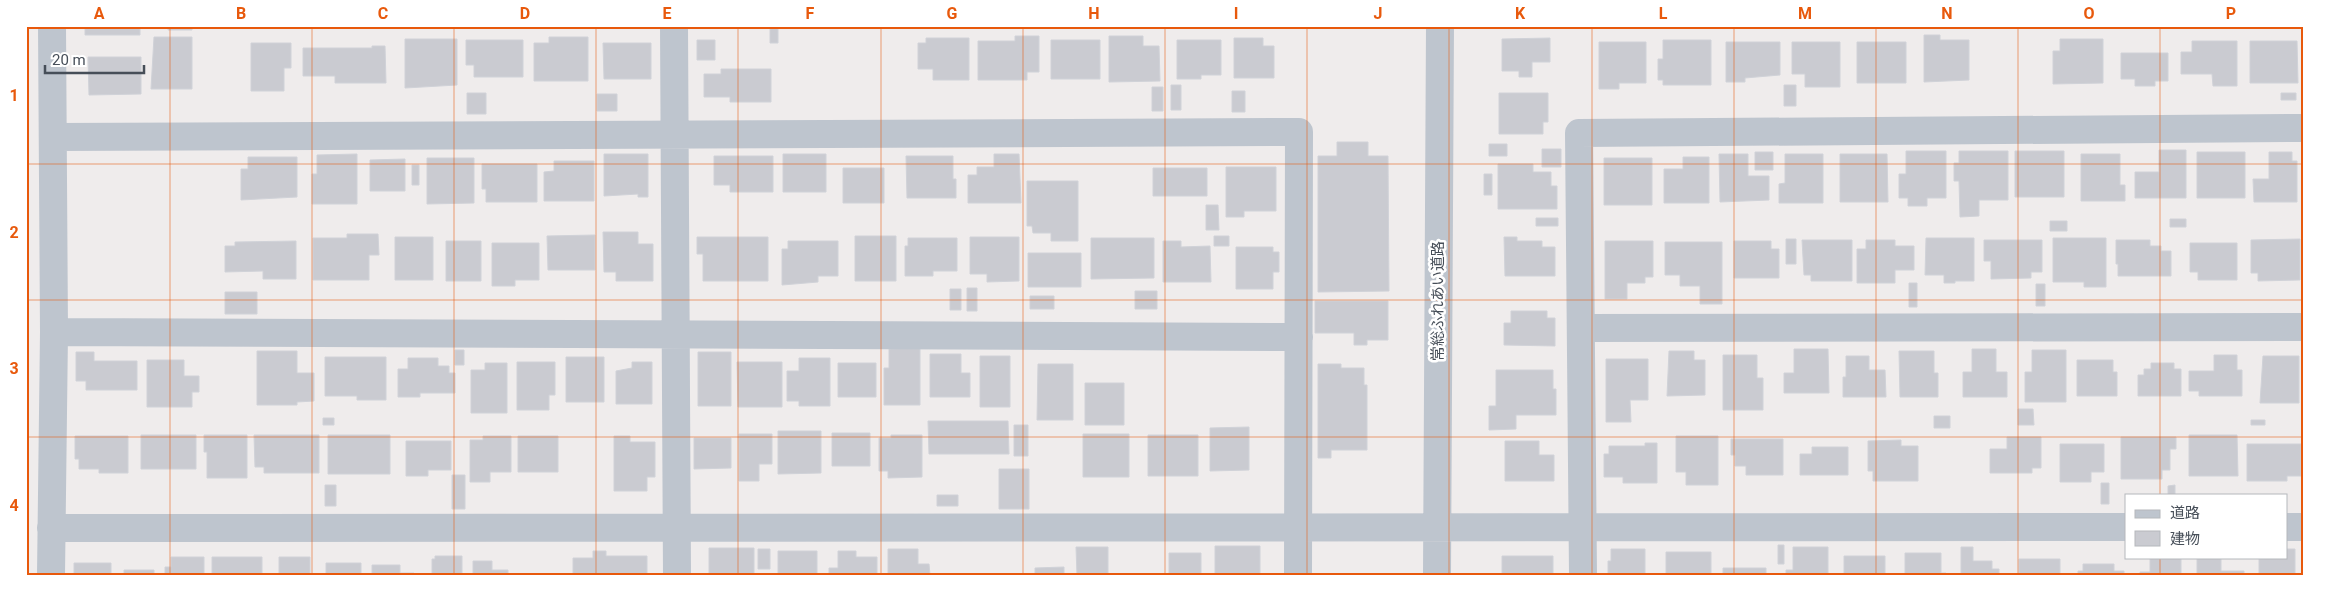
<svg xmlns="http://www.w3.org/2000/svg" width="2330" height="601" font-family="Roboto,'Noto Sans JP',sans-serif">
<rect width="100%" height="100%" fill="#efecec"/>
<path fill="#cacbd1" stroke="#d0d2d8" d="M85,26H140V35H85Z
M168,26H192V30H168Z
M770,26H778V43H770Z
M1924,35H1940V40H1969V80L1924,82Z
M1015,36H1039V72H1027V80H978V41H1015Z
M1109,36H1143V46H1159L1160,81L1109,82Z
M154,37H192V89H151Z
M549,37H588V81H534V43H549Z
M926,38H969V80H933V69H918V43H926Z
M1234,38H1263V46H1274V78H1234Z
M1550,38V62H1532V77H1519V71H1502V39Z
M405,39H457V85L405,88Z
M2060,39H2103V83L2053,84V51H2060Z
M466,40H523V77H474V65H466Z
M697,40H715V60H697Z
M1051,40H1100V79H1051Z
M1177,40H1221V75H1201V79H1177Z
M1663,40H1711V85H1663V80H1658V59H1663Z
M2192,41H2237V86H2213L2212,74H2181V52H2192Z
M2250,41H2297L2298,83H2250Z
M1599,42H1646V83H1619V89H1599Z
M1726,42H1780V75L1745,78V82H1726Z
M1792,42H1840V87H1805V74H1792Z
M1857,42H1906V83H1857Z
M251,43H291V68H284V91H251Z
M603,43H651V79H604Z
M372,46H385L386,83H335V76H303V48H372Z
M2121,53H2168V81H2155V86H2135V79H2121Z
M88,57H141V94L89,95Z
M721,69H771V102H730V97H704V74H721Z
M1171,85H1181V110H1171Z
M1784,85H1796V106H1784Z
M1152,87H1163V111H1152Z
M1232,91H1245V112H1232Z
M467,93H486V114H467Z
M1499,93H1548V122H1543V134H1499Z
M2281,93H2296V100H2281Z
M597,94H617V111H597Z
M1337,142H1368V156H1388L1389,291L1318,292V156H1337Z
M1489,144H1507V156H1489Z
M1542,149H1561V167H1542Z
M2159,150H2186V198H2135V172H2159Z
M1906,151H1946V198H1927V206H1908V198H1899V174H1906Z
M1959,151H2008V200H1979V216L1960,217L1959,181H1954V163H1959Z
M2015,151H2064V197H2015Z
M1755,152H1773V170H1755Z
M2197,152H2245V198H2197Z
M2269,152H2292V161H2297V202H2254L2253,179H2269Z
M357,154V204H312V174H317V155Z
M604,154H648V197H638V194L604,196Z
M783,154H826V192H783Z
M994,154H1019L1021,203H968V175H977V167H994Z
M1719,154H1748V176H1769V200L1720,202Z
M1785,154H1823V203H1779V184L1785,183Z
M1840,154H1887L1888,202H1840Z
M2081,154H2120V185H2125V201H2081Z
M714,156H773V192H730V185H714Z
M906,156H953V179H956V198H907Z
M248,157H297V197L241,200V169H248Z
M1683,157H1709V203H1664V169H1683Z
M427,158H474V203L427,204Z
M1604,158H1652V205H1604Z
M405,159V191H370V160Z
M554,161H594V201H544V172L554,171Z
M482,164H537V202H486V189H482Z
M1498,164H1533V172H1551V186H1557V209H1498Z
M412,165H419V185H412Z
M1226,167H1276V211H1244V217H1226Z
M843,168H884V203H843Z
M1153,168H1207V196H1153Z
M1484,174H1492V195H1484Z
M1027,181H1078V241H1051V233H1033L1032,226H1027Z
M1206,205H1218L1219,230H1206Z
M1536,218H1558V226H1536Z
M2170,219H2186V227H2170Z
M2050,221H2067V231H2050Z
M603,232H638V244H653V281H616V272H604Z
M347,234H378L379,255H369V280H313V238H347Z
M595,235V270H548L547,236Z
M855,236H896V281H855Z
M1214,236H1229V246H1214Z
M395,237H433V280H395Z
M697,237H768V281H703V254H697Z
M970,237H1019V281L987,282V274H970Z
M1504,237H1517V241H1542V247H1555V276H1505Z
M908,238H957V271H933V276H905V246H908Z
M1091,238H1154V278L1091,279Z
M1926,238H1974V281H1955V283H1944V275H1925Z
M2053,238H2106V287H2084V282H2053Z
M1786,239H1796V264H1786Z
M2300,239V280L2258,281V273H2251V240Z
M1802,240H1852V281H1811V275H1804Z
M1866,240H1895V246H1914V270H1895V283H1857V249H1866Z
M1984,240H2042V272H2031V278L1991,279V261H1984Z
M2116,240H2150V246H2161V251H2171V276H2118V264H2116Z
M296,241V279H263V271L225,272V246H235V242Z
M446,241H481V281H446Z
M788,241H838V276H818V282L782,285V249H788Z
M1163,241H1181V247L1210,246L1211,282H1163Z
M1605,241H1653V277H1645V283H1627V299H1605Z
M1734,241H1771V249H1779V278H1734Z
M1665,242H1722V304H1700V286H1680V275H1665Z
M492,243H539V280H515V286H492Z
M2190,243H2237V280H2198V272H2190Z
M1236,247H1273V252H1279V272H1273V289H1236Z
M1028,253H1081V287H1028Z
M1909,283H1917V307H1909Z
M2036,284H2045V306H2036Z
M967,288H977V311H967Z
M950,289H961V310H950Z
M1135,291H1157V309H1135Z
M225,292H257V314H225Z
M1030,296H1054V309H1030Z
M1315,301H1388V340H1367V345H1354V333H1315Z
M1511,311H1547V318H1555V346L1504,345V323H1511Z
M920,348V405H884V368H889V349Z
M1794,349H1828L1829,393H1784V373H1794Z
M1972,349H1996V372H2007V397H1963V372H1972Z
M455,350H464V365H455Z
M2032,350H2066V402H2025V372H2032Z
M257,351H297V373H314V401L297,402V405H257Z
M1669,351H1694V360H1705V395L1667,396Z
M1899,351H1934V373H1938V397H1900Z
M76,352H94V361H137V390H86V381H76Z
M698,352H731V406H698Z
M930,354H961V373H970V397H930Z
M1723,355H1757V378H1763V410H1723Z
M2214,355H2237V370H2242V396H2199V391H2189V371H2214Z
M980,356H1010V407H980Z
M1846,356H1869V370H1885L1886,397H1843V377H1846Z
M2263,356H2299V403H2260Z
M325,357H386V400H357V396H325Z
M566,357H604V402H566Z
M408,358H438V366H449V373H455V393H420V397H398V369H408Z
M799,358H830V406H799V401H787V371H799Z
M1606,359H1648V400H1630L1631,422H1606Z
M147,360H184V376H199V392H192V407H147Z
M2077,360H2113V372H2117V396H2077Z
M517,362H555V395H549V410H517Z
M632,362H652V404H616V371L632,368Z
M737,362H782V407H738Z
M485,363H507V413H471V370H485Z
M838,363H876V397H838Z
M2151,363H2174V369H2181V396H2138V375H2144V369H2151Z
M1038,364H1073V420H1037Z
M1318,364H1341V368H1364V385H1367V450H1331V458H1318Z
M1496,370H1553V389H1556V415H1516V429L1489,430V406H1496Z
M1085,383H1124V425H1085Z
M2018,409H2033L2034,425H2018Z
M1934,416H1950V428H1934Z
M323,418H334V425H323Z
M2251,420H2265V425H2251Z
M928,421H1008L1009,454H929Z
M1014,425H1028V456H1014Z
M1249,427V470L1210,471V428Z
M778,431H821V473L778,474Z
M832,433H870V466H832Z
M739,434H772V464H759V481H739Z
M1083,434H1129V477H1083Z
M141,435H196V469H141Z
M204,435H247V478H207V452H204Z
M254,435H319V473H264V467H255Z
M328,435H390V474H328Z
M891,435H922V477L888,478V471H879V438H891Z
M1148,435H1198V476H1148Z
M2189,435H2237L2238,476H2189Z
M75,436H128V473H99V469H79V459H75Z
M483,436H511V472H490V482H470V440H483Z
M518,436H558V472H518Z
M614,436H630V442H655V477H647V491H614Z
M1676,436H1718V485H1686V472H1676Z
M2007,437H2041V468H2032V473H1990V449H2007Z
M2121,437H2176V449H2170V470H2162V479H2121Z
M694,438H731V468L694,469Z
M1731,439H1783V475H1746V466H1735V455H1731Z
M1901,440V446H1918V481H1873V471H1868V441Z
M406,441H451V470H428V476H406Z
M1505,441H1539V455H1554V481H1505Z
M1645,443H1657V483H1623V477H1604V454H1609V446H1645Z
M2060,444H2104V472H2091V482H2060Z
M2247,444H2301V476H2287V481H2247Z
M1812,447H1848V475H1800V454H1812Z
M999,469H1029V509H999Z
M452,475H465V509H452Z
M2101,483H2109V504H2101Z
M325,485H336V506H325Z
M2175,485V495H2168V486Z
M937,495H958V506H937Z
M1778,545H1784V564H1778Z
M1215,546H1260V575H1215Z
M1076,547H1108V575H1077Z
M1793,547H1828V575H1786V570H1793Z
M1961,547H1973V561H1992V569H1999V575H1961Z
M709,548H754V575H709Z
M758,549H770V569H758Z
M888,549H918V564H929L930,575H888Z
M1611,549H1645V575H1608V561H1611Z
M2286,549H2295V575H2259V559L2286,557Z
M593,551H606V556H647V575H573V558H593Z
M778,551H817V575H778Z
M838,551H856V557H877V575H829V568H838Z
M1666,552H1711V575H1666Z
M1169,553H1201V575H1169Z
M1905,553H1941V573H1946V575H1905Z
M435,556H462V575H432V559H435Z
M1502,556H1553V575H1502Z
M1844,556H1885V575H1844Z
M171,557H204V575H165V567H171Z
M212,557H262V575H212Z
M279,557H310V574L318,575H279Z
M2150,557H2181V575H2140V572H2150Z
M2197,557H2221V571H2244V575H2197Z
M2019,559H2060V575H2019Z
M473,561H492V570H508V575H473Z
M74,563H111V575H74Z
M326,563H361V575H326Z
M2083,564H2114V571H2124V575H2078V571H2083Z
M372,565H400V573H414V575H372Z
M1064,567V575H1035V568Z
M1723,568H1766V575H1723Z
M124,570H154V575H124Z"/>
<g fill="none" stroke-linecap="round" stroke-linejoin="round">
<path stroke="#bec5ce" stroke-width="28" d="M674,26L677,575
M54,137L1299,132L1298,575
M1582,328L2304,327
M54,332L1299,337
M2286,527H2304
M51,528L2126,527
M51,575L54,332L52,26
M1437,575L1440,26
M1583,575L1579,133L2304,128"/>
</g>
<path fill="none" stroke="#e8590c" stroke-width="1" stroke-opacity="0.55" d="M170,26V575M312,26V575M454,26V575M596,26V575M738,26V575M881,26V575M1023,26V575M1165,26V575M1307,26V575M1449,26V575M1592,26V575M1734,26V575M1876,26V575M2018,26V575M2160,26V495M26,164H2304M26,300H2304M26,437H2304M2160,557V575"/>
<g text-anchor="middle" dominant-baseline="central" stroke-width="5" stroke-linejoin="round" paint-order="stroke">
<g font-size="15" fill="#464e58" stroke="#fff">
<text transform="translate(1438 301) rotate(-90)">常総ふれあい道路</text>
</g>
</g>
<rect width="2330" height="601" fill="none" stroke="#ffffff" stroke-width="55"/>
<rect x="2125" y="494" width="162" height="65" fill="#ffffff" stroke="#b5b8bc"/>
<rect x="2135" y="510" width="25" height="8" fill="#bec5ce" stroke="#b5b8bc"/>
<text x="2170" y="518" font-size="15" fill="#464e58">道路</text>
<rect x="2135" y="531" width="25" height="15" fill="#cacbd1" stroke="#b5b8bc"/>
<text x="2170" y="544" font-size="15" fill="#464e58">建物</text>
<path d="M45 65v8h99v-8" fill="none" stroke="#464e58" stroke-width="2.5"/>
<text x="52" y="65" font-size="15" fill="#464e58" stroke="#ffffff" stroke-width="4" paint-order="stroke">20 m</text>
<rect x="28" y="28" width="2274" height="546" fill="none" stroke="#e8590c" stroke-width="2"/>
<g font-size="16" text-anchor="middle" font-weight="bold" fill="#e8590c">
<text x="99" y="19">A</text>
<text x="241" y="19">B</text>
<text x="383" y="19">C</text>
<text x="525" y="19">D</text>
<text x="667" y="19">E</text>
<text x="810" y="19">F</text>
<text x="952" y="19">G</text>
<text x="1094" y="19">H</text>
<text x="1236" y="19">I</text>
<text x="1378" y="19">J</text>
<text x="1520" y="19">K</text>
<text x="1663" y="19">L</text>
<text x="1805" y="19">M</text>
<text x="1947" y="19">N</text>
<text x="2089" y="19">O</text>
<text x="2231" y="19">P</text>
<text x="14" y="101">1</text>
<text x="14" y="238">2</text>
<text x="14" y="374">3</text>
<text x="14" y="511">4</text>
</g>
</svg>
